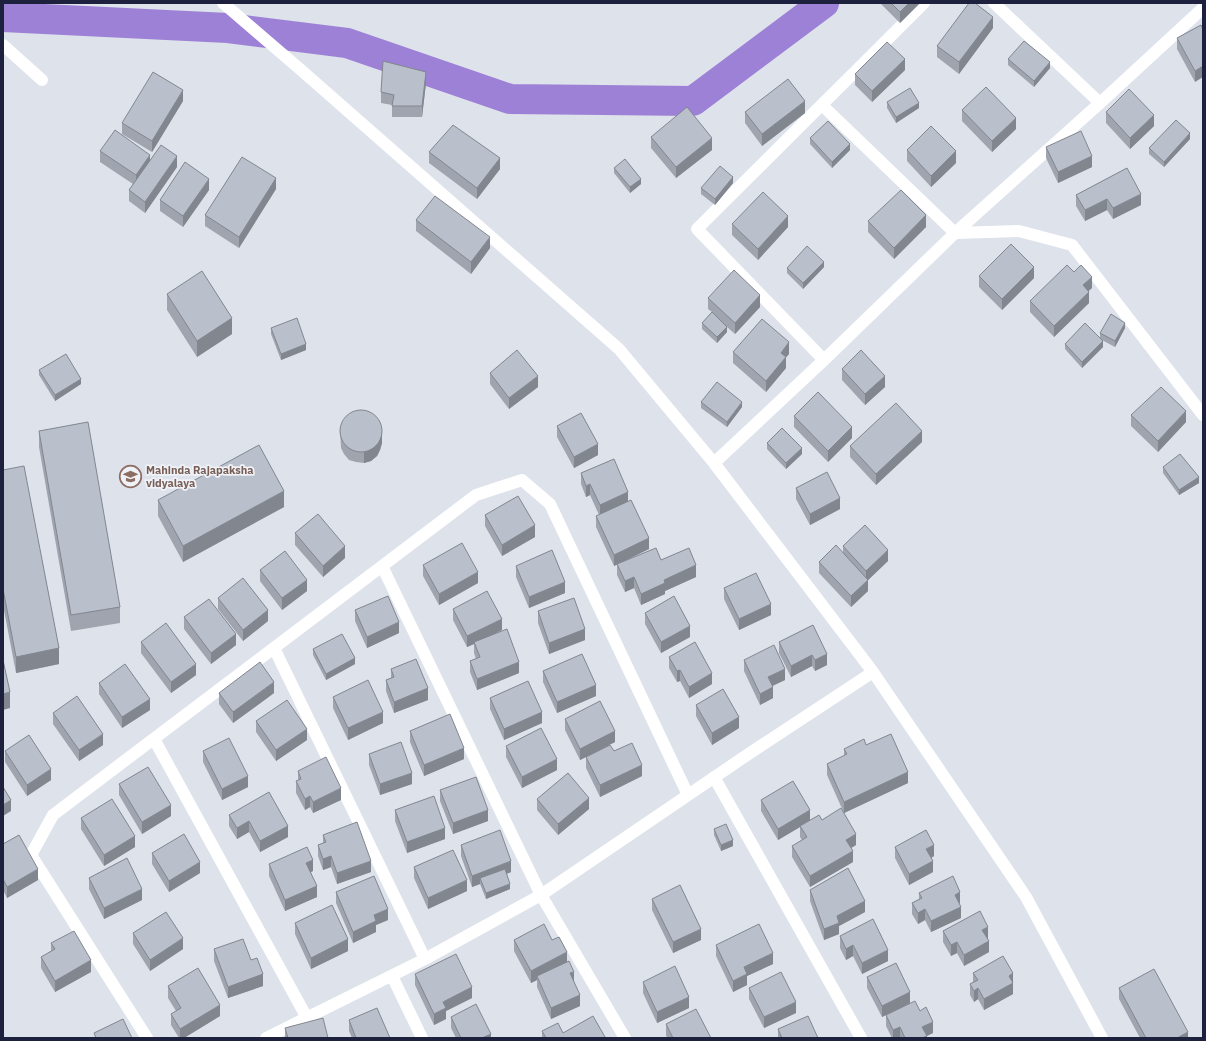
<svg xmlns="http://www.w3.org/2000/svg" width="1206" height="1041" font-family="'IBM Plex Sans',sans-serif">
<rect width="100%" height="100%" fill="#dee2eb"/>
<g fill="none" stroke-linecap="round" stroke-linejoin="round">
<path stroke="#9d81d6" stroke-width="30" d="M3,17L228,28L347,43L510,99L693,101L824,3"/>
<path stroke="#fff" stroke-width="12" d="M223,3L301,70L619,349L714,463L873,672L1026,897L1102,1038
M994,3L1100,103
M3,45L42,80
M822,105L955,233L1019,231L1072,245L1203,415
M824,360L697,229L924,3
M714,463L824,360L955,233L1100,103L1203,8
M382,566L541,895L625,1038
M274,648L425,959
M154,739L307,1018
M714,777L861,1038
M392,976L422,1038
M147,1038L31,855L53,815L476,495L522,480L550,504L688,795
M266,1038L425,959L541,895L747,755L873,672"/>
</g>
<path fill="#a0a4af" d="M880,3H920L900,23Z
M1201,25L1195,82L1177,49V38Z
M993,28L959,74L937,57V46Z
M1008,59L1050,68L1034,87L1008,65Z
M905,70L872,102L855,85V74Z
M426,83L422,117H392V105L381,103V92Z
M183,101L152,152L122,134V123Z
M887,102L919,108L896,123L887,108Z
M962,110L1016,129L992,152L962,121Z
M745,112L805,113L762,146L745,123Z
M1106,112L1154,126L1130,149L1106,123Z
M651,137L712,150L676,178L651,148Z
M810,138L850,150L832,168L810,144Z
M1190,139L1164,167L1149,154V148Z
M1046,147L1092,167L1058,183L1046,158Z
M907,150L956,163L931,187L907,161Z
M100,151L150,160L177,167L145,213L129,201V190L133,184L100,162Z
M429,152L500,169L477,199L429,163Z
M614,168L641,184L630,193L614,173Z
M1127,168L1141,205L1113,219L1107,210L1085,221L1076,206V195Z
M733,183L715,205L701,194V188Z
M276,189L239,248L205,226V215Z
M209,190L183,227L160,211V200Z
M416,220L490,248L471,274L416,231Z
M868,221L926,227L894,259L868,232Z
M732,224L788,227L758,260L732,235Z
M824,267L803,289L787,273V268Z
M1074,272L1092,288L1088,291L1089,303L1054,337L1030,312V301Z
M979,276L1034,278L1002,310L979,287Z
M167,294L232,334L197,357L167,310Z
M708,298L760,307L735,334L727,327V332L717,343L702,329V323L712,312L708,309Z
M271,328L306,350L281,360L271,334Z
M1125,328L1115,347L1100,339V333Z
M1065,344L1103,347L1082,368L1065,349Z
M733,352L789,354L786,357V368L766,392L733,363Z
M842,369L885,387L865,405L842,380Z
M39,370L81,384L55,401L39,375Z
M490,373L538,387L509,409L490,384Z
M701,402L742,407L727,427L701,408Z
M1131,415L1186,422L1158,452L1131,426Z
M794,416L852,438L828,462L794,427Z
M557,426L598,455L574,468L557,437Z
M340,428L382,443L380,450L377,456L371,461L364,463L356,462L349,460L344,454L341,448Z
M39,431L120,607V623L71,631L39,447Z
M922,442L876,485L850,457V446Z
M767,443L802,454L786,469L767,449Z
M1163,467L1199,483L1179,495L1163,473Z
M3,470L59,664L16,673L3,605Z
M581,473L628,501L649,549L614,566L596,527V516L599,515L590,495L586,497L581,484Z
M796,488L840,509L810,525L796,499Z
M158,500L284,507L183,562L158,516Z
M485,515L535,537L502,556L485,526Z
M295,533L345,558L323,577L295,545Z
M843,546L888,561L868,580V591L851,607L819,573V562L843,553Z
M661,560L696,577L665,591V594L641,605L634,588L625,592L617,575V564Z
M423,565L478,583L439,605L423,576Z
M516,566L565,593L529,608L516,577Z
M260,570L307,591L282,610L260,581Z
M724,588L771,615L739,630L724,599Z
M218,598L268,621L243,641L218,609Z
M453,609L502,630L492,635L519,673L477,690L470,672V661L476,659L474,653V644L467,647L453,620Z
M355,610L399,633L367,648L355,621Z
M538,611L585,640L549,654L538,623Z
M645,613L690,637L661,653L645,624Z
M184,617L236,645L211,664L184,629Z
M813,625L827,665L815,671L812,666L791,677L779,653V642Z
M141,642L196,675L171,693L141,653Z
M313,649L355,664L326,680L313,655Z
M669,657L712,684L689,698L680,681L677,682L669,668Z
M744,660L785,680L772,686L773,698L760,705L744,671Z
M391,669L428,700L394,713L386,691V680L391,678Z
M543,671L596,696L557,713L543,682Z
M99,683L150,710L122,728L99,694Z
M219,693H274L233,723L219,704Z
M333,697L383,723L348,740L333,708Z
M490,698L542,723L504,740L490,709Z
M696,705L739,728L712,745L696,716Z
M53,713L103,745L79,761L53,724Z
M565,719L615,742L609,745L614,751L642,776L600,797L586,768V757L580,760L565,730Z
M256,721L307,740L276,761L256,732Z
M410,731L464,759L424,776L410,742Z
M506,746L557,770L522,788L506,757Z
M844,749L908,783L844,813L827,775V764L844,756Z
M5,751L51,780L27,796L5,762Z
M203,751L248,787L222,800L203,762Z
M369,754L412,784L380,795L369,765Z
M298,771L341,800L313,813L310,807L305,810L296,793V781H298Z
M119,784L171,816L142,834L119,795Z
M440,790L488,821L453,834L440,801Z
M537,799L589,809L558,835L537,810Z
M761,800L810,820H822L856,845L851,848L853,862L810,887L792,857V846L802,840L800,837V827L778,840L761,811Z
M395,810L445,839L407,853L395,821Z
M229,815L288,826V837L260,852L249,832L237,839L229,826Z
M81,818L135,847L104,866L81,829Z
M714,829L733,846L721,851L714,835Z
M323,835L371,872L337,884L331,867L323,870L318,856V845L323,843Z
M3,844L38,880L7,898L3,890Z
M461,845L511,872L506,874L510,889L486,899L480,884L472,887L461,856Z
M895,847L934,856L931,858L933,872L909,885L895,858Z
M152,853L200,873L169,892L152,864Z
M269,864L313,871L311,872L317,897L285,911L269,876Z
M414,867L467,891L428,909L414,878Z
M89,878L142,900L104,919L89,889Z
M810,890L865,912L839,926V934L824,940L810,901Z
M336,892L388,920L376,925V932L353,943L336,903Z
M919,893L960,903L959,904L961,918L931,932L925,920L918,924L912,914V903L919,899Z
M652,899L701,940L673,953L652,910Z
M295,923L348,951L311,969L295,934Z
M943,931L988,938H987L989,952L964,966L957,953L951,956L943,942Z
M133,933L183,949L150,971L133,944Z
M840,936L888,961L862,974L853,956L846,960L840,948Z
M514,940H552L567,962L574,981L580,1006L551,1019L537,987V980L531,983L514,951Z
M51,943L91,972L55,992L41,968V957L51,951Z
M716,945L773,964L747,976V985L733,992L716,956Z
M214,949L263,986L228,998L214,961Z
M973,973H1013V994L984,1010L978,999L974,1002L970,995V984L973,982Z
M415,974L472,998L446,1011V1019L434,1025L415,985Z
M867,977L910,1003L882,1017L867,988Z
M643,982L689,1008L657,1023L643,993Z
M168,986L220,1016L184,1038H179L171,1025V1014L176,1011L168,998Z
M749,988L796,1013L764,1028L749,999Z
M1119,988L1188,1038H1140L1119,999Z
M920,1011L933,1033L927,1036V1038H892L886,1026V1015Z
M451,1017L491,1038H456L451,1028Z
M349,1020L390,1038H352L349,1031Z
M666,1024L711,1038H667L666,1035Z
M285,1028L328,1038H285Z
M778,1029L818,1038H778Z
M542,1031L563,1033L605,1038H542Z"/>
<path fill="#82868f" d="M909,3H920L900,23V12Z
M993,17V28L959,74V62Z
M905,59V70L872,102V91Z
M1050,62V68L1034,87V81Z
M1203,66V77L1195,82V71Z
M426,72V83L422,117V106Z
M183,90V101L152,152V141Z
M805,101V113L762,146V134Z
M919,103V108L896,123V117Z
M1154,115V126L1130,149V138Z
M1016,118V129L992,152V141Z
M1190,133V139L1164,167V162Z
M712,138V150L676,178V167Z
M850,144V150L832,168V162Z
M956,151V163L931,187V176Z
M150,155V166L136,186V175Z
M177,156V167L145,213V202Z
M1092,156V167L1058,183V172Z
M500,158V169L477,199V188Z
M733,177V183L715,205V199Z
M276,178V189L239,248V237Z
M209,179V190L183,227V216Z
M641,179V184L630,193V187Z
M1141,194V205L1113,219V208Z
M1107,199V210L1085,221V210Z
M926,215V227L894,259V248Z
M788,216V227L758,260V249Z
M490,237V248L471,274V262Z
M824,262V267L803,289V283Z
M1034,267V278L1002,310V299Z
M1092,277V288L1083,296V285Z
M1089,292V303L1054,337V326Z
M760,295V307L735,334V323Z
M232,318V334L197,357V341Z
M1125,323V328L1115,347V341Z
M727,327V332L717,343V337Z
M1103,341V347L1082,368V362Z
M789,342V354L783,361L786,357V368L766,392V381L781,353Z
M306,344V350L281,360V354Z
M538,376V387L509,409V398Z
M885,376V387L865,405V394Z
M81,379V384L55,401V395Z
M742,402V407L727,427V422Z
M1186,411V422L1158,452V441Z
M852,427V438L828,462V451Z
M922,431V442L876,485V474Z
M4,432V449H3V433Z
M382,432V443L380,450L377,456L371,461L364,463V452Z
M598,444V455L574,468V457Z
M802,448V454L786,469V463Z
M1199,477V483L1179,495V490Z
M590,484V495L586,497V486Z
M284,491V507L183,562V546Z
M628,492V503L600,516V505Z
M840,498V509L810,525V514Z
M535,525V537L502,556V545Z
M649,538V549L614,566V555Z
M345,546V558L323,577V566Z
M888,550V561L866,582V571Z
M696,565V577L665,591V594L641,605V594L664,580Z
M478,572V583L439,605V594Z
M634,577V588L625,592V581Z
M307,580V591L282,610V598Z
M868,580V591L851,607V596Z
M565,582V593L529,608V597Z
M771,604V615L739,630V619Z
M268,610V621L243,641V630Z
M502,619V630L474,644V642V644L467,647V636Z
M399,622V633L367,648V637Z
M690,626V637L661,653V642Z
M585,629V640L549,654V643Z
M236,634V645L211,664V653Z
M59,648V664L16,673V657Z
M827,654V665L815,671V660Z
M812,655V666L791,677V666Z
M355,658V664L326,680V674Z
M519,662V673L477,690V679Z
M196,664V675L171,693V682Z
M785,669V680L768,688V677Z
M680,670V681L677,682V671Z
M712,673V684L689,698V687Z
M274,682V693L233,723V712Z
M596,685V696L557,713V702Z
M773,687V698L760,705V694Z
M428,688V700L394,713V702Z
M10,692V708L3,710V694Z
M150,699V710L122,728V717Z
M383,712V723L348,740V728Z
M542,712V723L504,740V729Z
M739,717V728L712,745V733Z
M307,729V740L276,761V750Z
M615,731V742L580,760V749Z
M103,734V745L79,761V750Z
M464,748V759L424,776V765Z
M557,759V770L522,788V777Z
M642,765V776L600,797V785Z
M51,769V780L27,796V785Z
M908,772V783L844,813V802Z
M412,773V784L380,795V784Z
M248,776V787L222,800V789Z
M341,788V800L313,813V802Z
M310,796V807L305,810V799Z
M589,798V809L558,835V824Z
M11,800V811L3,816V805Z
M171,805V816L142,834V822Z
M488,810V821L453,834V823Z
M810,810V821L800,826V827L778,840V829Z
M249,821V832L237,839V828Z
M288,826V837L260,852V841Z
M445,828V839L407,853V842Z
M856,834V845L846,851V840Z
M135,836V847L104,866V855Z
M733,840V846L721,851V845Z
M934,845V856L926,861V849Z
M853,851V862L810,887V876Z
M331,856V867L323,870V859Z
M313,860V871L306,874V863Z
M371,861V872L337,884V873Z
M511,861V872L482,883L480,878V884L472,887V876Z
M933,861V872L909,885V874Z
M200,862V873L169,892V881Z
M38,869V880L7,898V887Z
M467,880V891L428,909V898Z
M510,884V889L486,899V893Z
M317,886V897L285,911V900Z
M142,889V900L104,919V908Z
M960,892V903L955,906V895Z
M865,901V912L839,926V934L824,940V929L837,916Z
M961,907V918L931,932V921Z
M388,909V920L376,925V932L353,943V932L374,915Z
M925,909V920L918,924V913Z
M988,927V938L982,941V930Z
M701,929V940L673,953V942Z
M183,938V949L150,971V960Z
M348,939V951L311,969V958Z
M989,941V952L964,966V955Z
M957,942V953L951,956V945Z
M853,945V956L846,960V949Z
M888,950V961L862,974V963Z
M567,952V963L537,976V980L531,983V971Z
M773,953V964L747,976V985L733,992V981L744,967Z
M91,960V972L55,992V981Z
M574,972V983L570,973Z
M1013,973V994L984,1010V999L1009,976Z
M263,974V986L228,998V987Z
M472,987V998L446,1011V1019L434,1025V1014L443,1002Z
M978,988V999L974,1002V991Z
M910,992V1003L882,1017V1006Z
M580,995V1006L551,1019V1008Z
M689,997V1008L657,1023V1012Z
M796,1002V1013L764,1028V1017Z
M220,1005V1016L184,1038H180V1029Z
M933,1022V1033L922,1038V1027Z
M900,1027V1038H893V1030Z
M1188,1032V1038H1177Z
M491,1034V1038H482Z"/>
<path fill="#babfcc" stroke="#82868f" d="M891,3H909L900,12Z
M969,3H975L993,17L959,62L937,46Z
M1201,25L1203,29V66L1195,71L1177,38Z
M1024,41L1050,62L1034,81L1008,59Z
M887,42L905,59L872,91L855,74Z
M383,61L426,72L422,106H392L394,95L381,92Z
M153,72L183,90L152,141L122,123Z
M788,79L805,101L762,134L745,112Z
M986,87L1016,118L992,141L962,110Z
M910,88L919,103L896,117L887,102Z
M1129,89L1154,115L1130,138L1106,112Z
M687,107L712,138L676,167L651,137Z
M1176,120L1190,133L1164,162L1149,148Z
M828,121L850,144L832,162L810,138Z
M453,125L500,158L477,188L429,152Z
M931,126L956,151L931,176L907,150Z
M115,130L150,155L136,175L100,151Z
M1081,131L1092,156L1058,172L1046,147Z
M161,145L177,156L145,202L129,190Z
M242,157L276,178L239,237L205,215Z
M625,159L641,179L630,187L614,168Z
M185,162L209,179L183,216L160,200Z
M720,166L733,177L715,199L701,188Z
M1127,168L1141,194L1113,208L1107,199L1085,210L1076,195Z
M901,190L926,215L894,248L868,221Z
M763,192L788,216L758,249L732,224Z
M435,196L490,237L471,262L416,220Z
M1011,244L1034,267L1002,299L979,276Z
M807,246L824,262L803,283L787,268Z
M1067,265L1074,272L1081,265L1092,277L1083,285L1089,292L1054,326L1030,301Z
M734,270L760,295L735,323L708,298Z
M202,271L232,318L197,341L167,294Z
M712,312L727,327L717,337L702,323Z
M1111,314L1125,323L1115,341L1100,333Z
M297,318L306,344L281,354L271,328Z
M762,319L789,342L781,353L786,357L766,381L733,352Z
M1085,323L1103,341L1082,362L1065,344Z
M517,350L538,376L509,398L490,373Z
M861,350L885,376L865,394L842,369Z
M66,354L81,379L55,395L39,370Z
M717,382L742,402L727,422L701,402Z
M1161,387L1186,411L1158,441L1131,415Z
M818,392L852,427L828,451L794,416Z
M896,403L922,431L876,474L850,446Z
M340 431a21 21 0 1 1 42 0a21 21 0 1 1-42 0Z
M581,413L598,444L574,457L557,426Z
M88,422L120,607L71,615L39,431Z
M782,428L802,448L786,463L767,443Z
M259,445L284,491L183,546L158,500Z
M1180,454L1199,477L1179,490L1163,467Z
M614,459L628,492L600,505L590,484L586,486L581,473Z
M24,466L59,648L16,657L3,589V470Z
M827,472L840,498L810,514L796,488Z
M518,496L535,525L502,545L485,515Z
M631,500L649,538L614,555L596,516Z
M318,514L345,546L323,566L295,533Z
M865,525L888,550L866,571L843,546Z
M462,543L478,572L439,594L423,565Z
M836,545L868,580L851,596L819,562Z
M656,548L661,560L689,548L696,565L664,580L665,583L641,594L634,577L625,581L617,564Z
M552,550L565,582L529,597L516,566Z
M285,551L307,580L282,598L260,570Z
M756,573L771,604L739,619L724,588Z
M243,578L268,610L243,630L218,598Z
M487,591L502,619L467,636L453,609Z
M388,596L399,622L367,637L355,610Z
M674,596L690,626L661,642L645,613Z
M574,598L585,629L549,643L538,611Z
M209,599L236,634L211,653L184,617Z
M166,623L196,664L171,682L141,642Z
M813,625L827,654L815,660L812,655L791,666L779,642Z
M507,629L519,662L477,679L470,661L480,657L474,642Z
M342,634L355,658L326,674L313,649Z
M695,642L712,673L689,687L680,670L677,671L669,657Z
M774,645L785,669L768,677L773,687L760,694L744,660Z
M582,654L596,685L557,702L543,671Z
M416,659L428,688L394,702L386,680L394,677L391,669Z
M3,660L10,692L3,694Z
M260,662L274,682L233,712L219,693Z
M125,664L150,699L122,717L99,683Z
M368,680L383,712L348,728L333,697Z
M528,681L542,712L504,729L490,698Z
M723,689L739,717L712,733L696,705Z
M77,696L103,734L79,750L53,713Z
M287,700L307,729L276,750L256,721Z
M600,701L615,731L580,749L565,719Z
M450,714L464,748L424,765L410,731Z
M541,728L557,759L522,777L506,746Z
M891,734L908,772L844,802L827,764L847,754L844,749L864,739L866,745Z
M29,735L51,769L27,785L5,751Z
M229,738L248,776L222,789L203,751Z
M401,742L412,773L380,784L369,754Z
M632,743L642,765L600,785L586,757L610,745L614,751Z
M326,757L341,788L313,802L310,796L305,799L296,781L301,779L298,771Z
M148,767L171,805L142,822L119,784Z
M568,773L589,798L558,824L537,799Z
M476,777L488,810L453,823L440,790Z
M793,781L810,810L778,829L761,800Z
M3,787L11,800L3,805Z
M269,792L288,826L260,841L249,821L237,828L229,815Z
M434,796L445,828L407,842L395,810Z
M112,799L135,836L104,855L81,818Z
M841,808L856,834L846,840L853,851L810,876L792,846L807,837L800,826L819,815L822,820Z
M357,822L371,861L337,873L331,856L323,859L318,845L326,842L323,835Z
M726,824L733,840L721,845L714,829Z
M500,830L511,861L472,876L461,845Z
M926,830L934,845L926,849L933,861L909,874L895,847Z
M184,834L200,862L169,881L152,853Z
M19,835L38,869L7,887L3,879V844Z
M307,847L313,860L306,863L317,886L285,900L269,864Z
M453,850L467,880L428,898L414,867Z
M127,858L142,889L104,908L89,878Z
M848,868L865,901L837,916L839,923L824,929L810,890Z
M505,869L510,884L486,893L480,878Z
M374,876L388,909L374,915L376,921L353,932L336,892Z
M953,876L960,892L955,895L961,907L931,921L925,909L918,913L912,903L922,898L919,893Z
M680,885L701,929L673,942L652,899Z
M332,905L348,939L311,958L295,923Z
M980,911L988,927L982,930L989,941L964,955L957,942L951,945L943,931Z
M166,912L183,938L150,960L133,933Z
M873,919L888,950L862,963L853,945L846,949L840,936Z
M544,924L552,940L559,937L567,952L531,971L514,940Z
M759,924L773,953L744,967L747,974L733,981L716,945Z
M74,931L91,960L55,981L41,957L55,949L51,943Z
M243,939L251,960L257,958L263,974L228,987L214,949Z
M456,954L472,987L443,1002L446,1008L434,1014L415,974Z
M1003,956L1013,973L1009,976L1013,983L984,999L978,988L974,991L970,984L978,980L973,973Z
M569,961L574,972L570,973L580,995L551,1008L537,976Z
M896,963L910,992L882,1006L867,977Z
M675,966L689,997L657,1012L643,982Z
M198,968L220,1005L180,1029L171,1014L181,1008L168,986Z
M1154,969L1188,1032L1177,1038H1146L1119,988Z
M781,972L796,1002L764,1017L749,988Z
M915,1001L920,1011L926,1007L933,1022L922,1027L927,1036L922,1038H905L900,1027L893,1030L886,1015Z
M476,1004L491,1034L482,1038H461L451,1017Z
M377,1008L390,1038H356L349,1020Z
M696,1009L711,1038H673L666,1024Z
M593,1016L605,1037L603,1038H546L542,1031L558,1023L563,1033Z
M808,1016L818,1038H782L778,1029Z
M323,1018L328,1038H288L285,1028Z
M123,1019L132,1038H96L94,1033Z"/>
<defs>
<symbol id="school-ring" viewBox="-11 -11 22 22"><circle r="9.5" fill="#eff2f8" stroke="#8d6e63" stroke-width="1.5"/><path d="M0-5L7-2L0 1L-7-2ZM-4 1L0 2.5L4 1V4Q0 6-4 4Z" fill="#8d6e63"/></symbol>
</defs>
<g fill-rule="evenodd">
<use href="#school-ring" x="118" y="464" width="25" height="25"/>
</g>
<g text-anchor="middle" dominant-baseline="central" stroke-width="3.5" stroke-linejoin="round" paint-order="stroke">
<g font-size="11" font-weight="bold" fill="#785e54" stroke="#eff2f8" text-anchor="start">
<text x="146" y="470">Mahinda Rajapaksha<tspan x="146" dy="13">vidyalaya</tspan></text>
</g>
</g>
<rect width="1206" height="1041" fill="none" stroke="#1e213d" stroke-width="8"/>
</svg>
